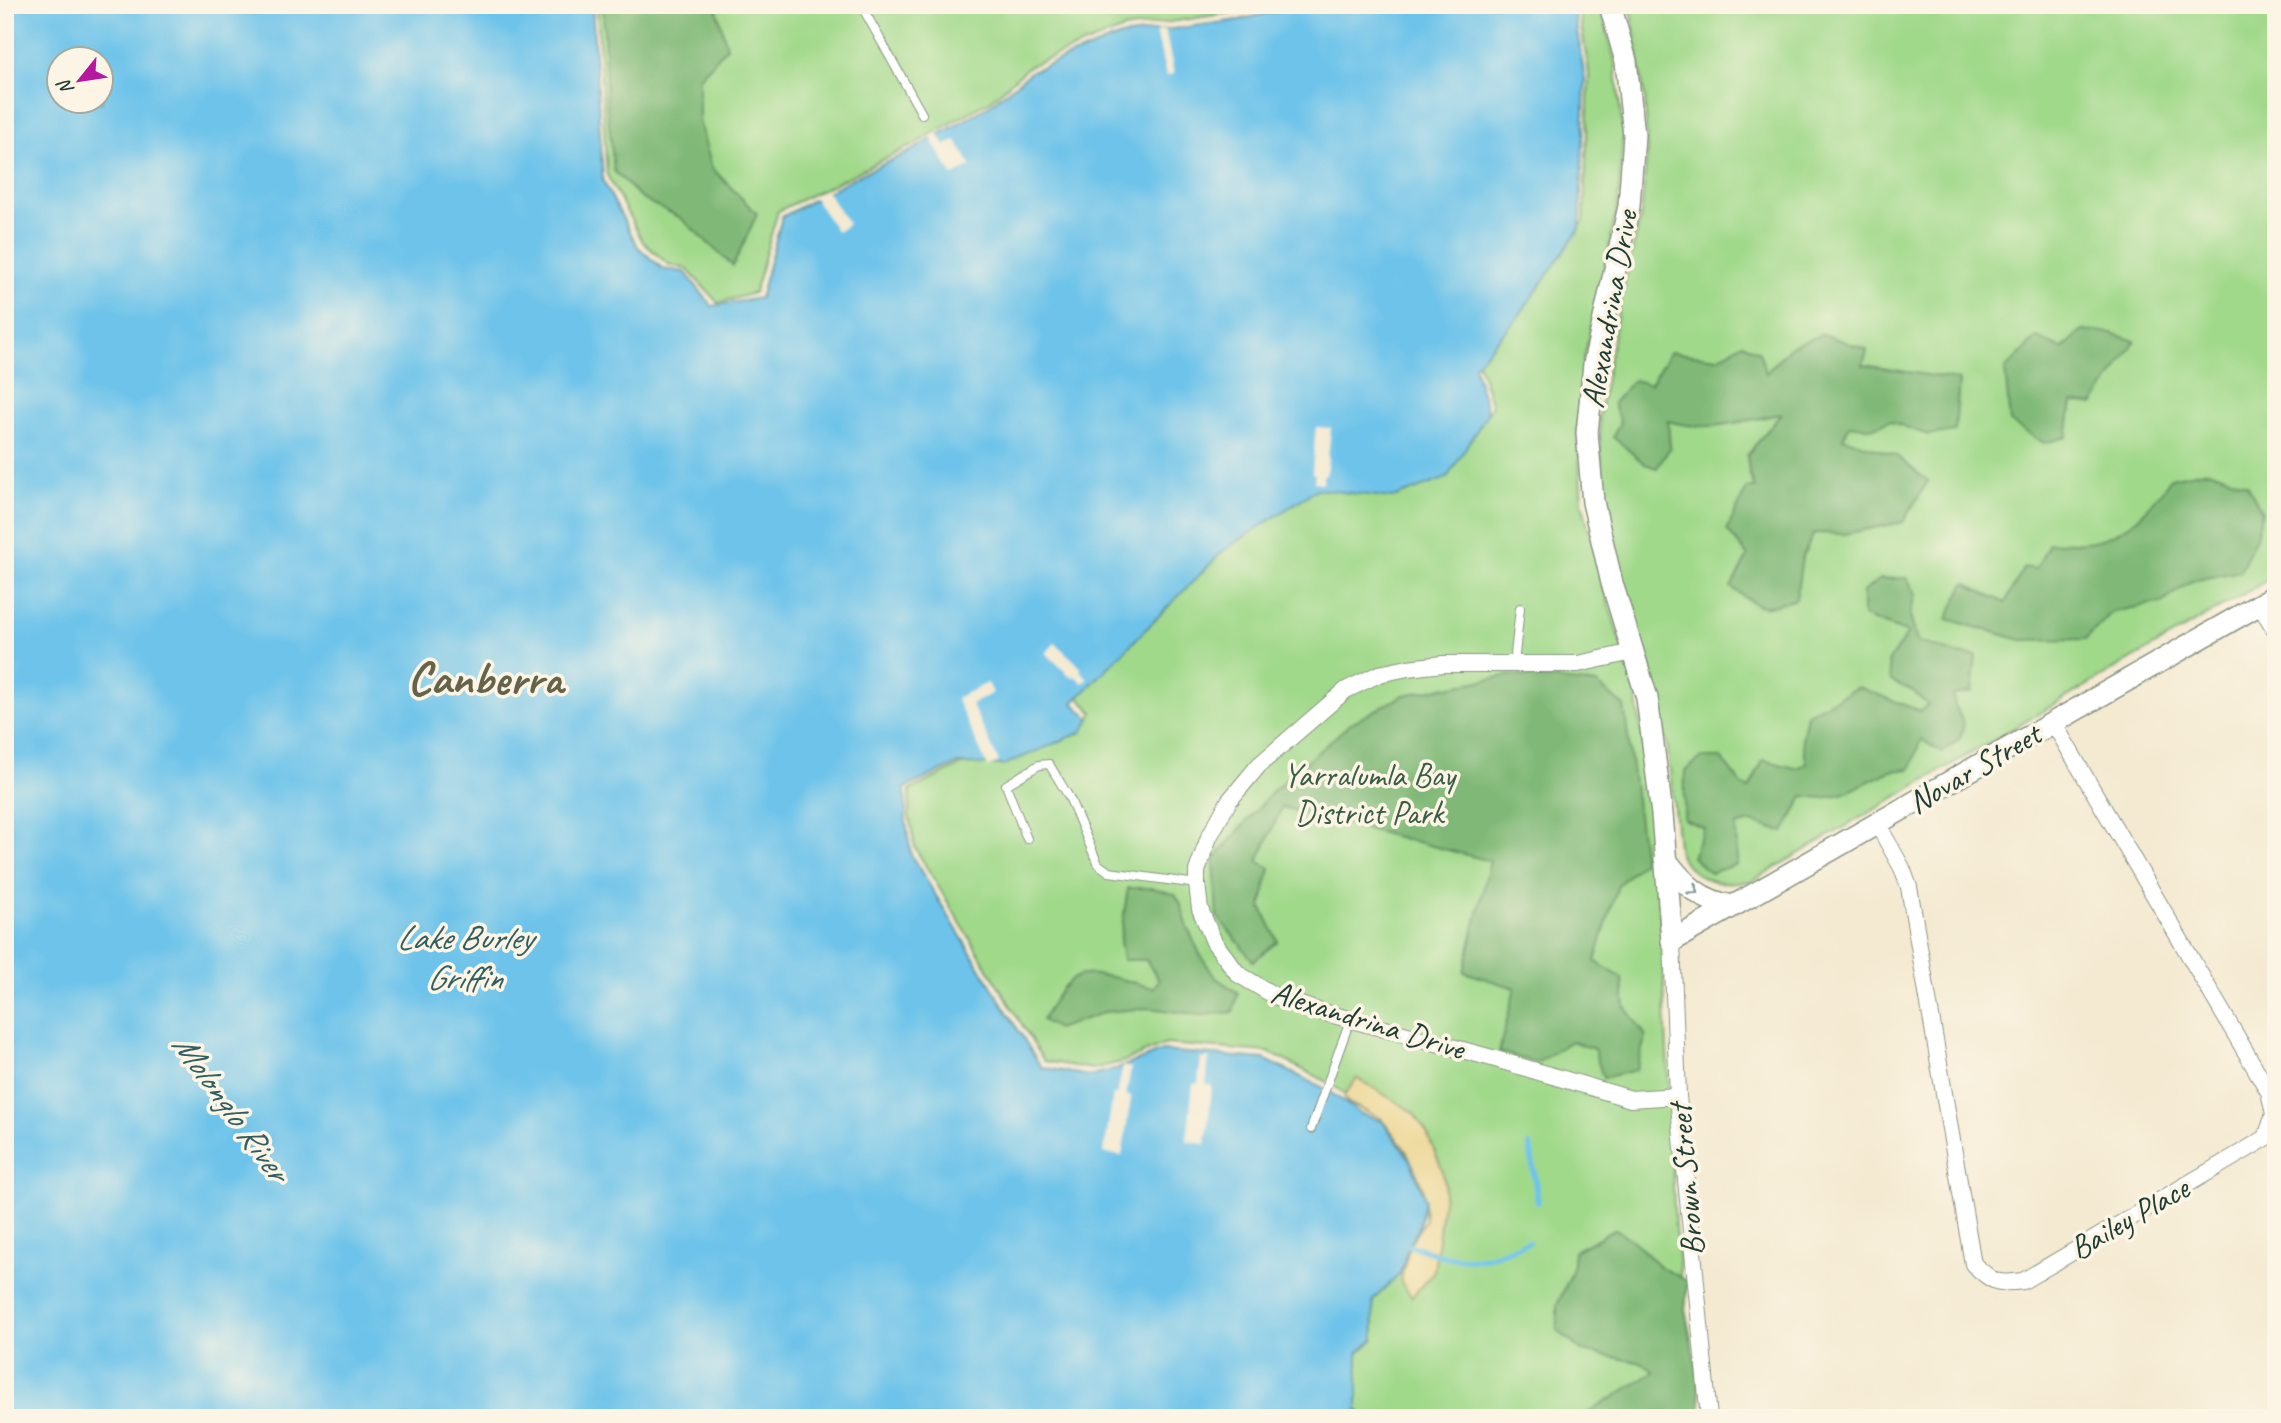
<svg xmlns="http://www.w3.org/2000/svg" width="2281" height="1423" font-family="Caveat,sans-serif">
<rect width="100%" height="100%" fill="#fcf5e5"/>
<filter id="ink" filterUnits="userSpaceOnUse"><feTurbulence type="fractalNoise" baseFrequency=".0143" numOctaves="2"/><feDisplacementMap in="SourceGraphic" scale="14" xChannelSelector="R" yChannelSelector="G"/><feConvolveMatrix kernelMatrix="1 2 1 2 8 2 1 2 1" color-interpolation-filters="sRGB"/></filter>
<filter id="wash" filterUnits="userSpaceOnUse"><feTurbulence type="fractalNoise" baseFrequency=".00686" numOctaves="4" result="noise"/><feDisplacementMap in="SourceGraphic" scale="28" xChannelSelector="R" yChannelSelector="G"/><feGaussianBlur stdDeviation="1.57" result="paint"/><feColorMatrix in="noise" values="0 0 0 0 0 0 0 0 0 0 0 0 0 0 0 0 0 1.4 0 .05"/><feComposite in="paint" operator="in"/></filter>
<g filter="url(#wash)">
<rect width="100%" height="100%" fill="#f4ead2"/>
<path fill="#a1d98b" stroke="#608b60" stroke-width="2" d="M597,5H1281L1124,29L1029,66L991,100L911,146L778,211L754,293L718,303L687,269L668,264L643,242L607,175Z
M1578,5H1600L1615,61L1623,135L1618,205L1583,363L1577,432L1582,502L1602,582L1636,693L1651,809L1662,940L1675,1228L1697,1418H1365L1358,1410V1353L1374,1339L1373,1300L1400,1274L1413,1243L1425,1225L1429,1199L1414,1155L1384,1114L1366,1108L1328,1082L1268,1052L1166,1044L1122,1062L1092,1069L1044,1061L915,848L909,815L910,790L959,766L1008,758L1085,725L1093,712L1077,696L1224,544L1314,483L1450,471L1492,405L1477,360L1521,310L1584,221L1589,73Z
M1630,5H2276V575L1752,881C1719,885 1699,884 1679,855L1667,743L1649,663L1624,591L1603,487L1599,416L1618,312L1641,215L1647,152L1645,99Z"/>
<path fill="#80b977" stroke="#507b56" stroke-width="2" d="M603,5H716L727,47L699,78V121L712,168L757,214L733,266L681,218L642,199L614,171L607,104Z
M2083,330L2111,333L2135,341L2093,405L2072,402L2067,437L2044,443L2010,422L2005,369L2037,337L2062,349Z
M1823,334L1867,350L1863,365L1959,380L1955,431L1928,435L1889,421L1871,428L1850,425L1843,438L1895,455L1928,481L1903,522L1844,534L1814,533L1802,558L1796,599C1760,611 1761,609 1731,587L1748,556L1727,530L1747,488H1755L1749,473L1747,455L1781,414C1742,421 1707,433 1668,421L1670,448L1657,468L1645,464L1613,437L1620,422L1613,403L1633,380L1650,384L1670,352L1718,358L1743,343L1759,352L1766,373L1791,346Z
M2209,470L2247,484L2262,512L2256,537L2240,571L2192,581L2163,602L2112,612L2086,639L2021,640L1947,619L1965,583L2005,603L2024,567L2036,569L2049,543C2063,542 2079,544 2093,541C2129,534 2152,506 2171,478Z
M1907,578L1916,594L1910,615L1917,641L1957,654L1976,656L1972,692L1953,695L1955,706L1964,724L1960,738L1942,753L1921,739L1910,769L1890,771L1845,793L1824,798L1803,796L1784,832L1751,822L1736,826L1737,864L1710,873L1692,857L1704,828L1684,819L1685,771L1701,758H1721L1742,785L1749,789L1763,760L1795,768L1807,764L1802,739L1807,714L1858,687L1920,711L1928,705L1913,691L1891,681L1888,662L1908,633L1863,616V592L1880,579Z
M1512,675L1597,684L1624,706L1644,861L1618,885L1595,961L1622,978L1625,1007L1646,1036L1636,1070L1603,1078L1594,1049L1571,1041L1537,1063L1499,1052L1515,988L1464,972L1490,861L1282,807L1258,861L1270,868L1261,907L1278,941L1253,961L1217,916L1214,859L1273,791L1351,723L1404,695Z
M1128,888H1152L1175,894L1180,902L1189,931L1201,956L1215,977L1238,993L1233,1012L1202,1015L1148,1008L1105,1012L1057,1029L1042,1020C1051,1006 1061,984 1076,977C1094,969 1134,983 1153,988L1159,980L1146,960H1123L1120,940Z
M1616,1229L1636,1243L1660,1267L1688,1281L1685,1309L1697,1370L1701,1412L1677,1414L1678,1418H1580L1654,1372L1643,1363L1582,1351L1557,1330V1305L1572,1272L1574,1251Z"/>
<path fill="#eeda9e" stroke="#868c69" stroke-width="2" d="M1357,1078L1413,1112L1427,1133L1442,1169L1445,1185L1434,1271L1412,1297L1400,1281L1411,1242L1425,1220L1423,1188L1407,1152L1382,1119L1348,1103L1344,1096Z"/>
<path fill="#6dc3ea" stroke="#46808f" stroke-width="2" fill-rule="evenodd" d="M5,5H592L603,181L638,247L663,269L685,272L712,306L760,298L782,217L853,178L907,153L987,107L1032,71L1121,36L1239,20L1303,5H1573L1585,80L1580,228L1518,317L1474,366L1488,412L1447,478L1393,498L1317,489L1223,551L1073,703L1090,719L1082,732L1004,765L957,764L905,788L906,822L911,855L1041,1067L1089,1076L1119,1068L1162,1051L1264,1059L1326,1089L1361,1114L1382,1121L1410,1159L1425,1199L1418,1230L1410,1241L1400,1274L1373,1300L1374,1339L1358,1353V1410L1365,1418H5ZM60,60H102V102H60Z"/>
<path fill="#f4ead2" d="M1165,30L1174,74L1166,76L1156,31Z
M937,132L945,146L956,140L971,166L953,176L930,136Z
M825,189L848,224L837,232L813,196Z
M1316,427L1331,428L1326,475H1323V483L1314,482L1315,474L1312,473Z
M1055,643L1082,668L1080,671L1088,678L1083,683L1075,676L1072,678L1046,653Z
M988,683L993,693L971,704L999,762L988,767L956,698Z
M1209,1058L1206,1084L1212,1086L1206,1144L1187,1141L1193,1084H1198L1201,1059Z
M1123,1066L1131,1068L1126,1095L1131,1097L1122,1156L1104,1153L1113,1095H1117Z"/>
<g fill="none" stroke-linecap="round" stroke-linejoin="round">
<path stroke="#6dc3ea" stroke-width="6" d="M1530,1145L1538,1202
M1403,1243C1428,1251 1459,1264 1486,1257C1501,1254 1515,1247 1529,1242"/>
</g>
</g>
<g filter="url(#ink)">
<g fill="none" stroke-linecap="round" stroke-linejoin="round">
<defs>
<path id="service" d="M861,5L922,114
M1514,664L1520,608
M1027,839L1006,785L1039,765L1049,764L1069,797L1098,864L1109,872L1197,884
M1311,1129L1350,1020"/>
<path id="minor" d="M2259,604L2276,631
M1633,652L1578,664H1443L1408,668L1379,674L1346,690L1259,765L1229,801L1209,837L1197,871V884L1200,909L1214,942L1238,974L1275,996L1315,1010L1492,1058L1631,1099L1678,1096
M1877,823L1902,868L1909,887L1973,1264C1993,1282 1995,1285 2023,1281L2266,1138L2274,1114L2269,1092L2053,722
M1672,941L1678,1096L1709,1418"/>
<path id="secondary" d="M1610,5L1626,61L1634,135L1629,206L1594,364L1587,433L1593,502L1612,583L1647,698L1662,814L1672,941L2276,595
M1665,859C1685,885 1700,901 1733,906"/>
</defs>
<use href="#service" stroke="#8a9483" stroke-width="10"/>
<use href="#minor" stroke="#8a9483" stroke-width="18"/>
<use href="#secondary" stroke="#8a9483" stroke-width="24"/>
<use href="#service" stroke="#fff" stroke-width="8"/>
<use href="#minor" stroke="#fff" stroke-width="16"/>
<use href="#secondary" stroke="#fff" stroke-width="21"/>
</g>
<defs><path id="oneway-chevron" d="M-2-3.5L2.5 0L-2 3.5" fill="none" stroke-width="1.6" stroke-linecap="round" stroke-linejoin="round" transform="scale(1.75)"/></defs>
<use stroke="#8f9e9a" href="#oneway-chevron" transform="translate(1694 890) rotate(35)"/>
</g>
<g text-anchor="middle" dominant-baseline="central" stroke-width="7" stroke-linejoin="round" paint-order="stroke">
<g font-size="33" fill="#1f3d34" stroke="#fcf5e5">
<text transform="translate(1609 309) rotate(-80)">Alexandrina Drive</text>
<text transform="translate(1974 768) rotate(-30)">Novar Street</text>
<text transform="translate(1368 1020) rotate(17)">Alexandrina Drive</text>
<text transform="translate(1686 1180) rotate(-95)">Brown Street</text>
<text transform="translate(2129 1218) rotate(-30)">Bailey Place</text>
</g>
<g font-size="33" fill="#395c45" stroke="#fcf5e5">
<text x="1369" y="775">Yarralumla Bay<tspan x="1369" dy="38">District Park</tspan></text>
</g>
<g font-size="35" font-style="italic" fill="#325e62" stroke="#fcf5e5">
<text x="464" y="937">Lake Burley<tspan x="464" dy="40">Griffin</tspan></text>
<text transform="translate(231 1107) rotate(54)">Molonglo River</text>
</g>
<g font-size="47" font-weight="bold" fill="#656349" stroke="#fcf5e5">
<text x="485" y="678">Canberra</text>
</g>
</g>
<rect width="2281" height="1423" fill="none" stroke="#fcf5e5" stroke-width="28"/>
<g transform="translate(80 80) rotate(240)"><circle r="33" fill="#fcf5e5" stroke="#a4ab9e" stroke-width="2"/>
<path d="M0-5L12 26L0 18L-12 26Z" fill="#b5179e"/>
<text y="-10" font-size="19" font-weight="bold" text-anchor="middle" fill="#1f3d34">N</text>
</g>
</svg>
